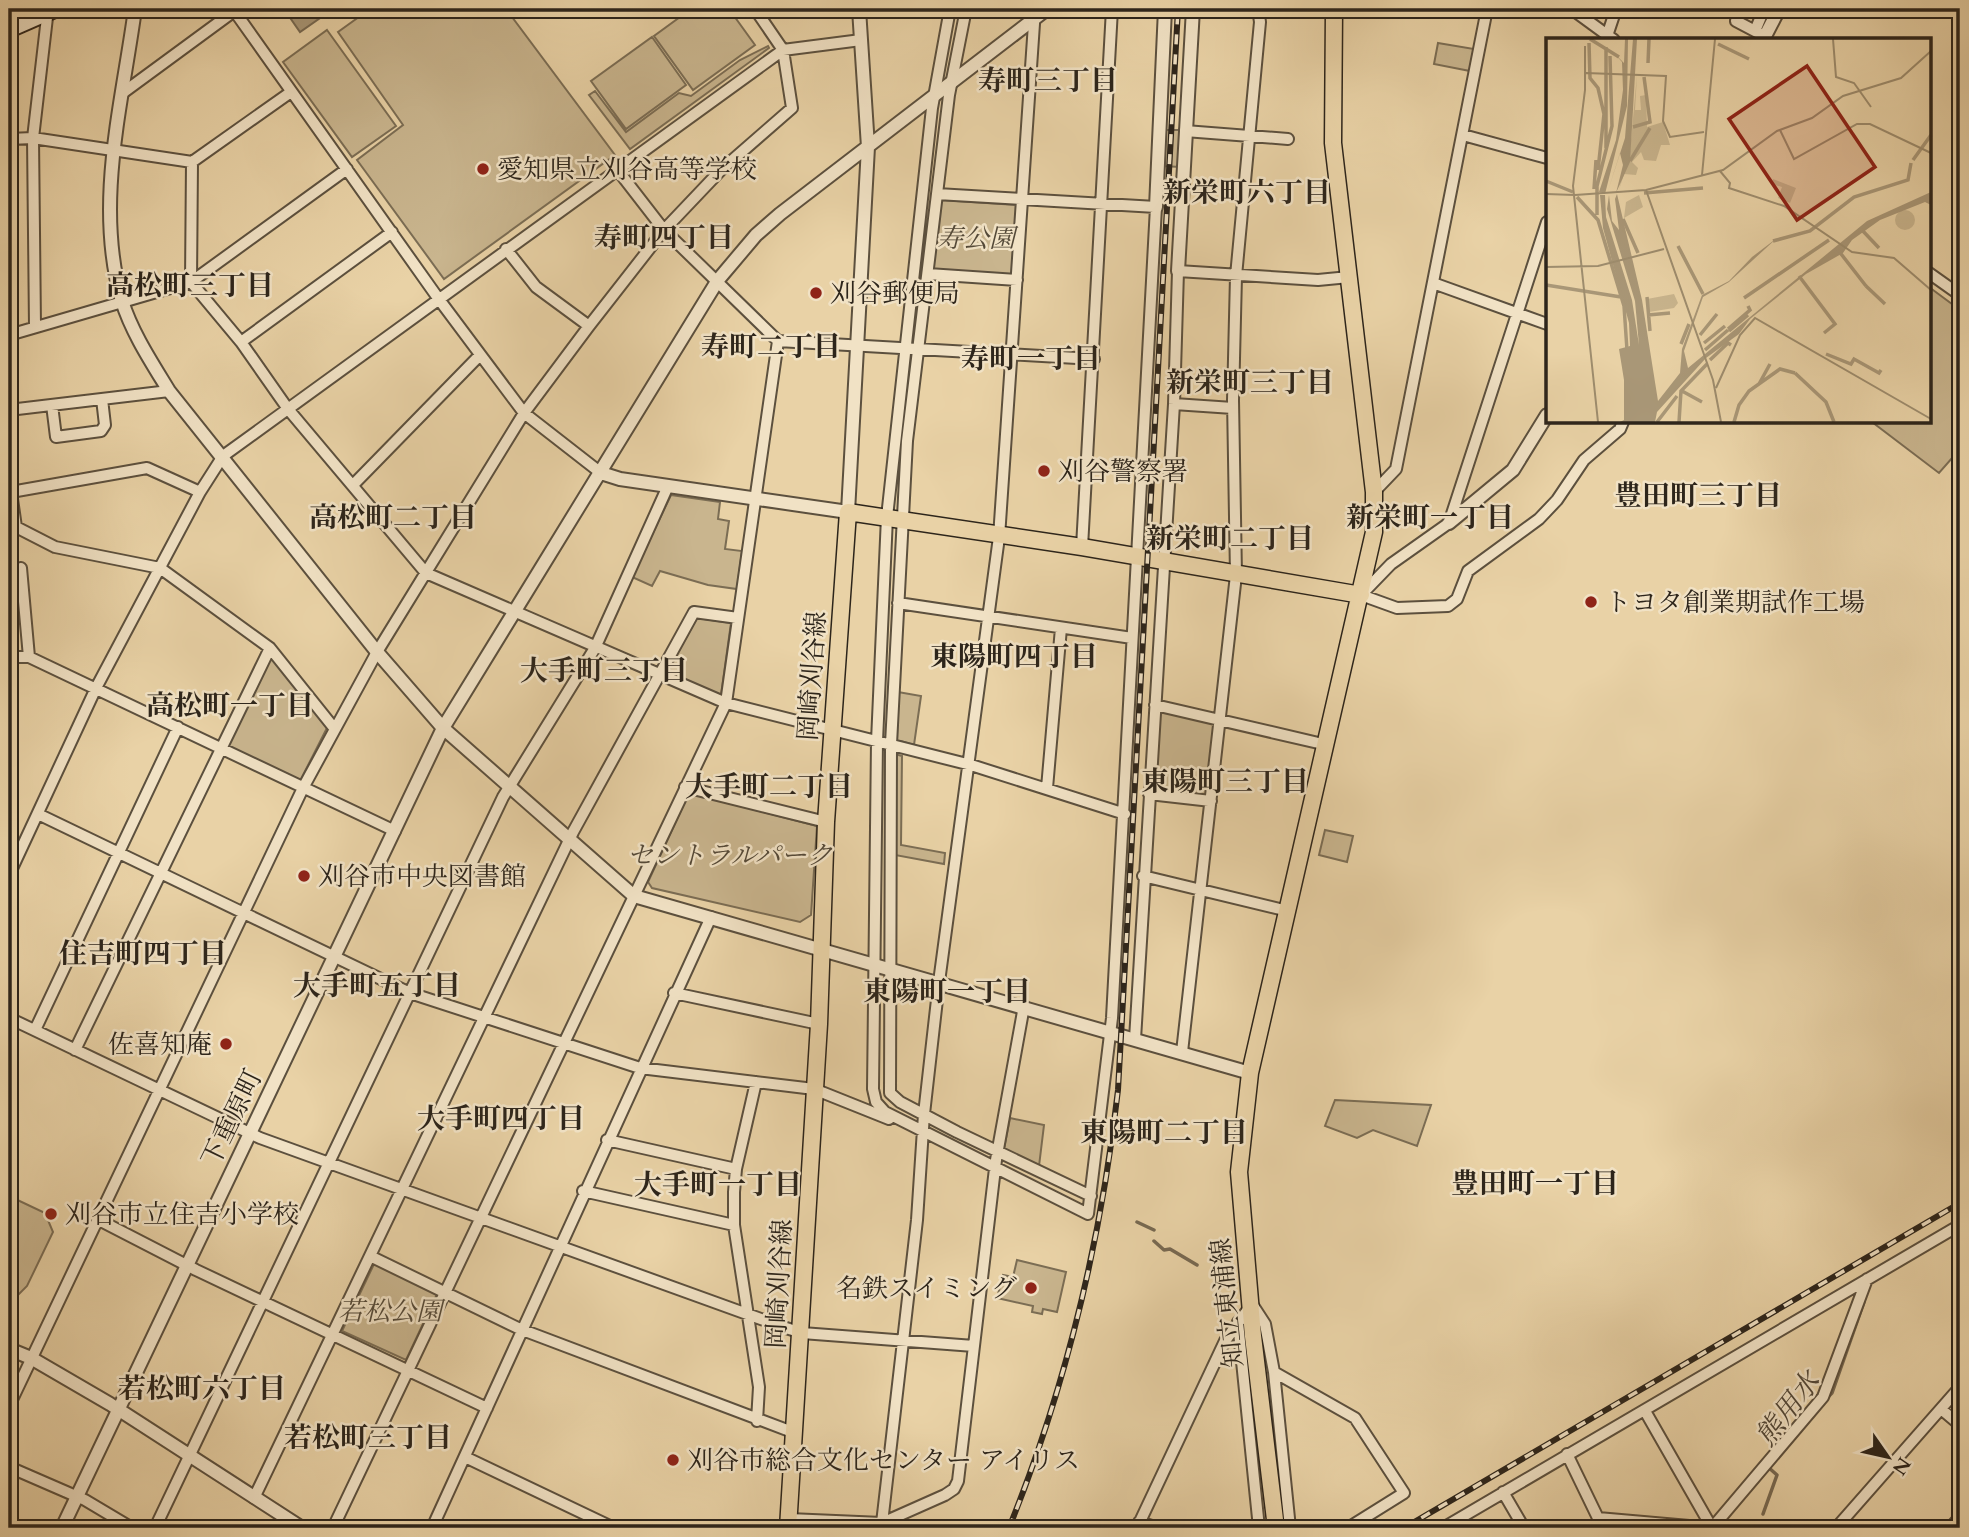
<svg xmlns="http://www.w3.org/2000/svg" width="1969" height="1537" font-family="Cardo,'Noto Serif JP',serif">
<rect width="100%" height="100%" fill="#e9d2a6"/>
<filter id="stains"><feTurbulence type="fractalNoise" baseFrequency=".00286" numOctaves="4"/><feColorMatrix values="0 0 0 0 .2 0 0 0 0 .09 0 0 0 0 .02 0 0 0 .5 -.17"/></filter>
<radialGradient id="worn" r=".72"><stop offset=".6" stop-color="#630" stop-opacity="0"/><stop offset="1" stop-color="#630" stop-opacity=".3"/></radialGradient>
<path fill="#c9b58e" stroke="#7b6d54" stroke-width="2" d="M370,9H506L615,155L444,279L357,160L403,125L338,32Z
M691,9H729L755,45L693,90L654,36Z
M327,30L396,126L352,157L283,62Z
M652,37L686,85L626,129L591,81Z
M1438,43L1474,49L1470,71L1434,64Z
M768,46L769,48L630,149L589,95L595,91L626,132L679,93L691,96L740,60Z
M1163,130H1181L1180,167L1162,166Z
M941,200L1017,205L1012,275L933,271Z
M1929,287L1960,310V449L1939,473L1872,422H1929Z
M671,495L720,502L718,519L729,521L725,549L742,551L737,589L708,585L660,571L652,586L632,577Z
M697,618L731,623L721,695L667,672Z
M271,657L328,726L300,781L226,746Z
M898,692L921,696L914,745L897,740Z
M1159,710L1215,723L1207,796L1154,791Z
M895,754L902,756L901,845L945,853L944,864L895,855Z
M689,793L817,826L811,915L800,922L652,888L648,882Z
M1325,830L1353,836L1347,862L1319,855Z
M1335,1100L1431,1105L1417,1146L1373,1130L1357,1138L1325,1126Z
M1010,1118L1044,1125L1039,1166L1004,1149Z
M9,1196L45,1213L53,1232L27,1286L9,1304Z
M1017,1260L1066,1272L1057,1312L1043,1309L1042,1314L1032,1312L1033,1306L997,1298L1003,1275L1013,1277Z
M375,1262L438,1292L406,1360L342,1331Z"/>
<path fill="#a99777" stroke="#776952" stroke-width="2" d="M284,9H333L300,32Z"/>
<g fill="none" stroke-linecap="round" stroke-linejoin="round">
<path stroke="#776952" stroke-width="3.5" d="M1137,1222L1154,1230
M1154,1241L1164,1250L1170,1249L1197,1265
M1827,1398L1832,1393L1864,1302
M1763,1514L1777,1475L1768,1467"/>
<defs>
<path id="minor" d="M233,9L438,298L524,413L601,473
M966,9L949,95L907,441L891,744L890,1093L900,1102L957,1132L1091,1196
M1738,9L1736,21L1755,31
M1764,9L1755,31L1765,36
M1573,10L1614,40
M1606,39L1616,9
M124,92L237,9
M1185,131L1288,139
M1463,135L1547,158
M9,139L33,138L192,162L291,92
M192,162L191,282L241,342L288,409L426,573L726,703L971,765L1125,814
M616,168L664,230L778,341
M937,194L1156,207L1112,1018L1088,1214L885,1112L876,1102L873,1089L877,741L887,517L932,108L950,9
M1547,222L1449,523L1391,564L1361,595L1397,608L1448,606L1457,599L1468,571L1539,519L1557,500L1584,460L1620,429L1623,422
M506,249L536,287L589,326
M1929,273L1960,295
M928,274L1017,280
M1433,283L1547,324
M35,327L33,138L48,9
M9,335L191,282L347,169
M241,342L392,232
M1174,404L1233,408
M52,405L56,437L101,431L105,425L102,399
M9,410L169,391
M9,478L16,527
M353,485L480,355
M11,492L147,468L200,492
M1374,492L1396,469L1487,9
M9,526L16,527L55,547L160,568L270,648L334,728
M1082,547L1112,9
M21,568L29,657
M898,603L1132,638
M9,657H29L395,831
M1155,705L1327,745
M685,787L826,822
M1047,788L1061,628
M1149,794L1211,801
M38,814L410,993L640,1068L814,1089L889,1119
M9,875L96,688L200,492L223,456L783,50L861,40
M1143,876L1288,911
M674,993L819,1024
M1024,1006L996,1160L958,1481L954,1489L945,1495L882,1523L917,1220L924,1114L939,982L999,537L1035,9
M9,1018L260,1138L783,1327L802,1333L974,1346
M35,1030L178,727
M1135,1039L1174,404L1178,271L1318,280L1349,277
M75,1050L270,648
M1182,1052L1236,575L1233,400L1236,276L1260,22L1258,9
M756,1082L736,1169L734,1192V1225L759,1387L757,1421
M607,1140L736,1169
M583,1191L734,1225
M99,1220L196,1270L487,1408
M372,1257L520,1329L795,1433
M1238,1322L1259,1528
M1274,1372L1355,1418L1404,1493L1348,1528
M9,1406L303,788L377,652L524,413L589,326L664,230L721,170L792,108L783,50L755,9
M1941,1409L1960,1425
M1645,1411L1712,1528
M1567,1454L1598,1518
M465,1457L614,1528
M9,1467L85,1500L132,1528
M1503,1492L1524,1528
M254,1498L573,832L694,612L738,618
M789,1519L882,1523L883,1528
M1139,1522L1158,1528
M155,1528L503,797L595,648L668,486
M333,1528L726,703L778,341L1094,359
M432,1528L711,917
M1137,1528L1225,1341L1252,1304L1265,1324L1274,1372L1290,1528
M1443,1528L1960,1225
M1596,1528L1598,1518L1712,1528
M1712,1528L1823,1397L1867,1279
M1836,1528L1960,1387
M1950,1528L1960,1517"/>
<path id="tertiary" d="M135,9C122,105 94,205 122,301C132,333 152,363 169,391L377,652L443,728L634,896L1250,1073
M1572,9L1573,10
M1763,40L1779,9
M1156,207L1165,9
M1178,271L1193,9
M601,473L620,479L848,512L868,147L859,9
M1449,523L1513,470L1547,415
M9,1349L31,1358L110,1404L302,1528
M62,1528L443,728L718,280L756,235L780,214L1047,9"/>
<path id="secondary" d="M9,30L57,9"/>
<path id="primary" d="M788,1528L819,1024L826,822L848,512L1082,547L1361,595
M1276,1528L1253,1336L1239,1172L1250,1073L1374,532V492L1333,143L1334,9"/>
</defs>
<use href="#minor" stroke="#5c503e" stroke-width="14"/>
<use href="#tertiary" stroke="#5c503e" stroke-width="16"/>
<use href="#secondary" stroke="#2d251b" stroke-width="18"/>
<use href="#primary" stroke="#2d251b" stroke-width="19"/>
<use href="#minor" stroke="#f1e2c5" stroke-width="10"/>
<use href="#tertiary" stroke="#f1e2c5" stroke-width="12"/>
<use href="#secondary" stroke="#f1e2c5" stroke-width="14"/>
<use href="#primary" stroke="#e9d2a6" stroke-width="16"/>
<defs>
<path id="rail" d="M1009,1528C1066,1387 1101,1241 1118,1090L1178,9
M1404,1528L1960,1203"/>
</defs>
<use href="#rail" stroke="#2d251b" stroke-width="6"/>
<use href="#rail" stroke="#f1e2c5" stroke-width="3.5" stroke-dasharray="10" stroke-linecap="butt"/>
</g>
<g fill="#8f2418" stroke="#f1e2c5" stroke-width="2.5">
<circle cx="483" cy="169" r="7"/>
<circle cx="816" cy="293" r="7"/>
<circle cx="1044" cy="471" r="7"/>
<circle cx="1591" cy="602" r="7"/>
<circle cx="304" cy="876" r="7"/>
<circle cx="226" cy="1044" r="7"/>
<circle cx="51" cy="1214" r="7"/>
<circle cx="1031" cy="1288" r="7"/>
<circle cx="673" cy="1460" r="7"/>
</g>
<g text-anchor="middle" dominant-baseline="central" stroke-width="5" stroke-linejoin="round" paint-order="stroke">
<g font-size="26" fill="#2d251b" stroke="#f1e2c5" text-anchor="start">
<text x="497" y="169">愛知県立刈谷高等学校</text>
<text x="830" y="293">刈谷郵便局</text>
<text x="1058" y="471">刈谷警察署</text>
<text x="1605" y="602">トヨタ創業期試作工場</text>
<text x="318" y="876">刈谷市中央図書館</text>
<text x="212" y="1044" text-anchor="end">佐喜知庵</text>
<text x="65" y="1214">刈谷市立住吉小学校</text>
<text x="1017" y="1288" text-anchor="end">名鉄スイミング</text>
<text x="687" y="1460">刈谷市総合文化センター アイリス</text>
</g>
<g font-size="26" font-style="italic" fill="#544938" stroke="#f1e2c5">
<text x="976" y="238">寿公園</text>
<text x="730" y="855">セントラルパーク</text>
<text x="390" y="1311">若松公園</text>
</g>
<g font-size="26" fill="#2d251b" stroke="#f1e2c5">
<text transform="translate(812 676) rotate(-86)">岡崎刈谷線</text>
<text transform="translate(232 1118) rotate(-64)">下重原町</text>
<text transform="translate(779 1284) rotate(-87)">岡崎刈谷線</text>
<text transform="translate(1227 1303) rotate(-96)">知立東浦線</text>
</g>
<g font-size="28" font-weight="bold" fill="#2d251b" stroke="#f1e2c5">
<text x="1048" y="81">寿町三丁目</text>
<text x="1247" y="193">新栄町六丁目</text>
<text x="664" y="238">寿町四丁目</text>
<text x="190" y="286">高松町三丁目</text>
<text x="771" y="347">寿町二丁目</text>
<text x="1031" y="359">寿町一丁目</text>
<text x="1250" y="383">新栄町三丁目</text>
<text x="1698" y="496">豊田町三丁目</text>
<text x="393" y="518">高松町二丁目</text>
<text x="1430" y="518">新栄町一丁目</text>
<text x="1230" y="539">新栄町二丁目</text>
<text x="1014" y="657">東陽町四丁目</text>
<text x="604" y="671">大手町三丁目</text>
<text x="230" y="706">高松町一丁目</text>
<text x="1225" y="782">東陽町三丁目</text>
<text x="769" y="787">大手町二丁目</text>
<text x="143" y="954">住吉町四丁目</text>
<text x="377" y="986">大手町五丁目</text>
<text x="947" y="992">東陽町一丁目</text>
<text x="501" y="1119">大手町四丁目</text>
<text x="1164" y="1133">東陽町二丁目</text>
<text x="1535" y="1184">豊田町一丁目</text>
<text x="718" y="1185">大手町一丁目</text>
<text x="202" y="1389">若松町六丁目</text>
<text x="368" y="1438">若松町三丁目</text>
</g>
<g font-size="28" font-style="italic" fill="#524737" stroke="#f1e2c5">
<text transform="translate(1788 1409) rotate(-52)">熊用水</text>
</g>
</g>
<g transform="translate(1546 38)">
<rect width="385" height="385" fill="#e9d2a6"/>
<path d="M91,37L89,72H95L94,58L100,57L101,89L117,84L124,107H115L110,123L98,122L95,114L86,124L92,130L90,137L78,136L72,155L77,137L83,124ZM227,141L250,150L244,165L232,160L236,149L226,146ZM93,157L97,169L78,180L80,164ZM349 182a10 10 0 1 1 20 0a10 10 0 1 1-20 0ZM128,256L132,265L128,270L103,274L101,261Z" fill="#c9b58e"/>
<path d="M79,1H82L81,68L59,156L53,154L70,102L77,52L76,24L69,16L78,25ZM87,1H91L84,124L70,155L77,127L74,115L61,156L79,100ZM385,154V167L379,164L334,182L306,202L297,215L260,236L204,281L193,296L160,320L111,374L109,384H74L78,382V342L73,311L84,308L83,285L57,190L54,157H59L60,179L86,262L93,307L89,263L61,171L63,157L66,183L73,192L69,161L71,156L96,262L112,363L134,335L136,311L156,257L183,243L206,219L231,200L183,244L157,259L138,313L142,330L321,183Z" fill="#a99777"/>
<path fill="none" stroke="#a99777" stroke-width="3.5" d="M44,1L73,19M43,5L44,40L52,50L58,76L52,132M172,6L203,21M102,25L103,1M87,89L104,84L98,39M60,110V9M367,122L385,97M84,123L104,90M0,143L27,154M48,151L50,122M98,155L157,150M31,159L52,182L78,268L81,312M51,177V148L66,88L64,18M77,181L92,215M315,191L333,210M227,203L264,193L308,159L362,142L365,125M132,208L157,256M292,212L320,248M253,238L289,286L278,295M0,247L75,259M320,248L339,266M101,259L104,293M198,260L283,202M102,277L124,275M182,291L204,272L202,268M183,293L202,277M154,297L171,276M158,305L179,288M135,306L143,286M159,312L182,292M280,316L305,326L308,321L333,335L335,332M164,322L182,305L185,307M249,335L280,364L288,384M213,346L224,326M136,353L156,364M111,384L131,358M133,384L135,353L161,326M188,384L193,367L203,353L234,331L249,335"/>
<path fill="none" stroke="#9e8d6e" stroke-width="2" d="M287,1L290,39L308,45L325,69M39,8V52L27,148L52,384M40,35L120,38L117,83L124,99L158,94M234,92L248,121L311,86H324L385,115M174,133L184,145L183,150L238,168L306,214L348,220L385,252M156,137L169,1M100,152L167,342L175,384M0,156L29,157M29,157L100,152L177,132L231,93L266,80L297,58L355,40L385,13M0,229L52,228L118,211M170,350L194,297L209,280L385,381"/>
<path fill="#8f2418" fill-opacity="0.15" stroke="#8f2418" stroke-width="3.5" d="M261,28L329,129L251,182L183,81Z"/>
<rect width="385" height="385" fill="none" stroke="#2d251b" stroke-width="3.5"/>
</g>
<rect width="1969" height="1537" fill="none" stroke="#e9d2a6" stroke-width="35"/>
<rect x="10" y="10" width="1948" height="1516" fill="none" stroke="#2d251b" stroke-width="3.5"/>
<rect x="18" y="18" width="1934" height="1502" fill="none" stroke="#2d251b" stroke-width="2"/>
<g transform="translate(1888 1457) rotate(124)" stroke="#f1e2c5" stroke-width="5" paint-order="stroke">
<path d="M0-5L12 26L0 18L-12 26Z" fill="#2d251b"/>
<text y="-10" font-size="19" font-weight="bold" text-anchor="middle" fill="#2d251b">N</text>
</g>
<rect width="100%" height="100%" filter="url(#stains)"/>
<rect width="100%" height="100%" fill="url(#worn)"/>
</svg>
